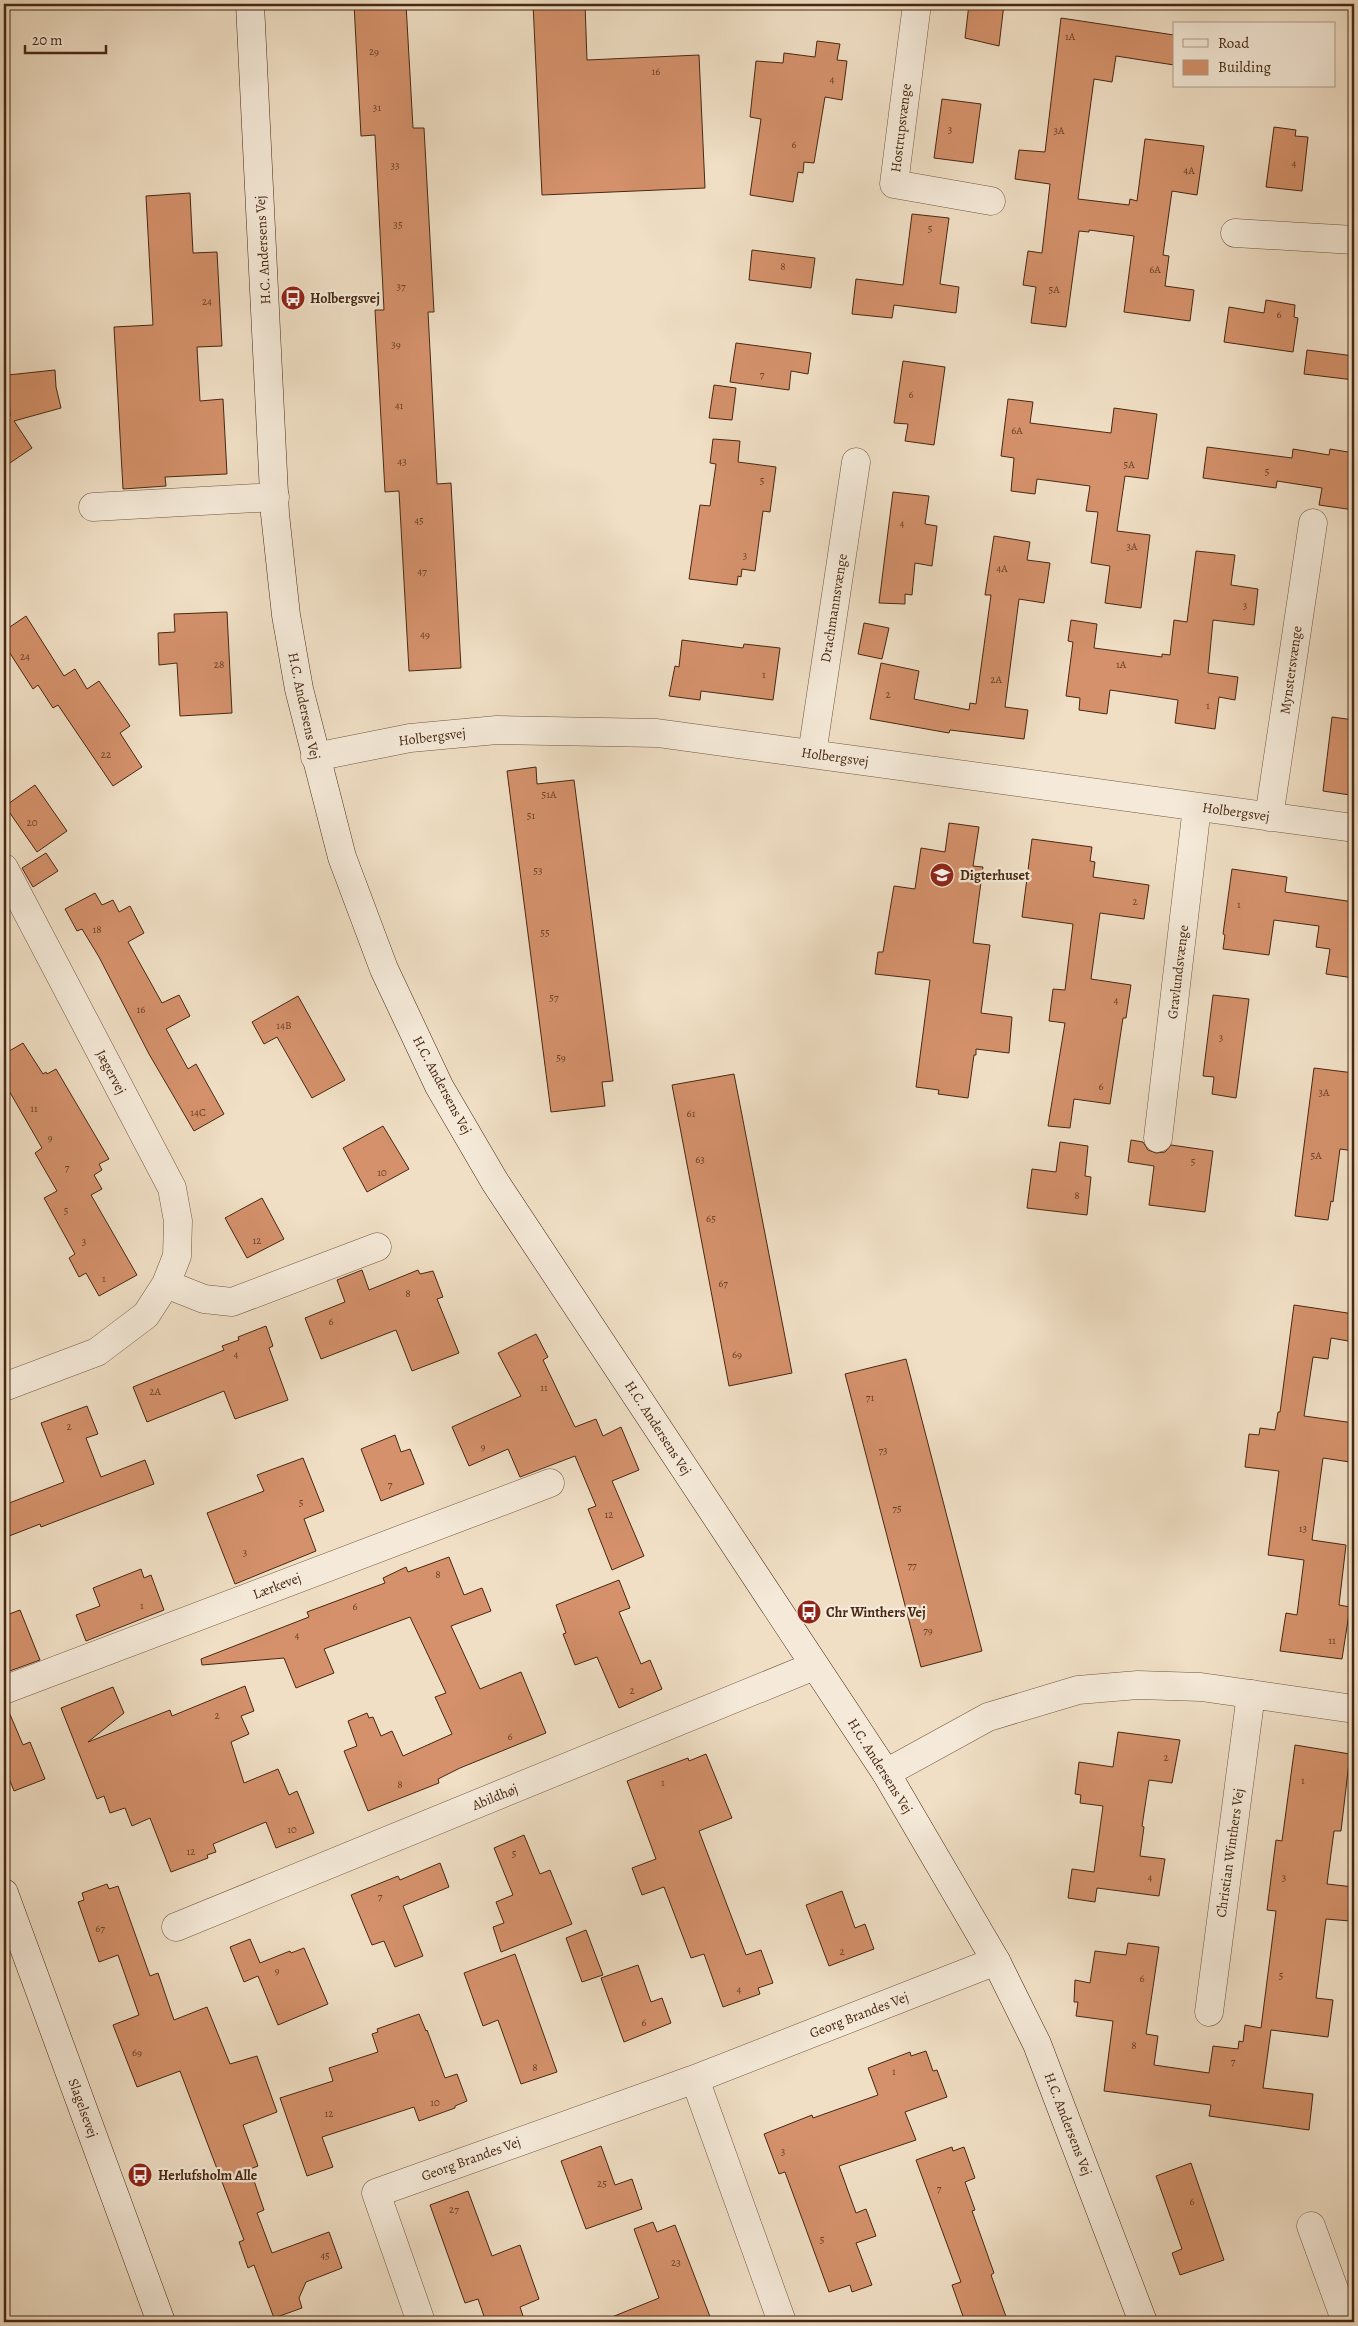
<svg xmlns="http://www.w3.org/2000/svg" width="1358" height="2326" font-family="Alegreya,serif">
<rect width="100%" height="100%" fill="#f0dfc5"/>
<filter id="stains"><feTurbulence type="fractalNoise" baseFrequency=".004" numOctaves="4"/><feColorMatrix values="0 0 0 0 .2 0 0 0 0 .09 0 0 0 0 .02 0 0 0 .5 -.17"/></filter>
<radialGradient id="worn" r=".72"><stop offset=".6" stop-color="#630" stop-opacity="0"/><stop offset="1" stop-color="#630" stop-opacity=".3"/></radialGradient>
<path fill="#d4916b" stroke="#482812" d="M354,4H406L413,128H424L434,312H428L437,484L451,483L461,668L409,671L399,491L385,492L375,310H384L375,135L361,136Z
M533,4H585L587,60L699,55L705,188L542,195Z
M969,4H1004L999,46L965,38Z
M1061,18L1174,35V65L1116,56L1112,82L1094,79L1078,199L1129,205L1130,199L1137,201L1145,139L1204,146L1197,195L1172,191L1163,255L1169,256L1165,286L1194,290L1190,321L1124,312L1134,236L1089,230V232L1079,231L1066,327L1031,323L1036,287L1023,285L1028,251L1042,253L1050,184L1015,179L1019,150L1045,152Z
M817,41L840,44L837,60L847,61L842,100L825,97L814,163L804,162L803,173L798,172L793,202L750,195L761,119L750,117L756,61L783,63L784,53L815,57Z
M942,99L981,104L973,163L934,158Z
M1274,127L1296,130L1295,136L1308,137L1302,191L1266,187Z
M190,193L193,253L217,252L222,346L197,347L200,401L223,399L227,474L165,477L166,486L123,489L114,327L153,325L146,196Z
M912,214L949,218L940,284L959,287L956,313L894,305L892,318L852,314L856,279L903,285Z
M752,250L815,258L811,288L749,280Z
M1266,300L1295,305L1294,317L1298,318L1293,352L1224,342L1229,307L1264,313Z
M736,343L811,353L808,374L791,371L789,390L730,382Z
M1307,350L1354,356V380L1304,374Z
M903,361L945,367L934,445L905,441L908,424L894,423Z
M55,370L56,387L61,408L14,421L32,448L4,467V406L10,416L8,375Z
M714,385L736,388L732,420L709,418Z
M1008,399L1033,402L1030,423L1111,433L1114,408L1157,414L1148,479L1125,476L1117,531L1150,535L1141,608L1105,603L1110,566L1091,563L1098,512L1086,511L1090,486L1037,479L1035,494L1011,491L1014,458L1001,456Z
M713,439L740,441L738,462L776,467L770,512L763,511L755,571L742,569L741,577L738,576L737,585L689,579L700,505L710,506L716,464L710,463Z
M1207,447L1292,458L1293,449L1329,455L1330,449L1354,453V510L1319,505L1322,488L1277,481L1276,488L1203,478Z
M893,492L929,496L925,524L937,526L932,566L915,563L912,595L905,594V604L879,603Z
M994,536L1030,542L1027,560L1050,563L1044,603L1019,599L1005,707L1028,710L1024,739L950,730L949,733L870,719L881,663L919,671L914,699L969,710L970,703L976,704L991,595H985Z
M1196,551L1235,555L1231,585L1258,589L1254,625L1213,620L1208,673L1238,677L1235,700L1219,697L1215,729L1175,723L1178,700L1110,690L1107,714L1079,710L1080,698L1066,696L1073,642L1068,641L1071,620L1097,624L1094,648L1162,657V654L1170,655L1174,620L1187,622Z
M227,612L232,713L180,716L177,663L159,665L158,633L175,632L174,614Z
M26,616L64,676L75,669L87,689L99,681L130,726L120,733L142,767L113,786L58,705L53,708L38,685L33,689L4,644V631Z
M864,623L889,628L882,659L858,654Z
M682,640L743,648L744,644L780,648L773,700L701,691L700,700L669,696L675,666L679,667Z
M1332,717L1354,720V786L1351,785L1350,795L1323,791Z
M536,767L537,784L574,780L613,1081L602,1082L605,1106L551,1112L507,771Z
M35,785L67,831L37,852L5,806Z
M949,823L979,827L973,866L983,867L973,943L990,945L981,1013L1012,1017L1009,1053L976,1049V1055H974L968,1098L938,1094L939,1090L916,1087L930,980L875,974L878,952H883L894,886L915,889L921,848L945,852Z
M1032,839L1092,847L1090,861L1095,862L1093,877L1149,885L1144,919L1100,913L1091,979L1131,985L1126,1018H1123L1110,1104L1074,1099L1070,1128L1048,1126L1065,1023L1049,1021L1053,989L1065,990L1073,924L1022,917Z
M46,853L58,871L33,887L22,868Z
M1232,869L1287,877L1285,892L1354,902V978L1326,974L1330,949L1316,947L1319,926L1274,920L1269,955L1223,949L1225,935L1223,934Z
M95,893L102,905L113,900L119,912L130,906L144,933L128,942L162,1003L179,995L190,1016L166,1029L188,1069L196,1064L224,1114L194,1131L149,1054L99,957L82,929L77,931L65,909Z
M1213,995L1249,999L1236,1098L1212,1094L1214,1077L1203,1076Z
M298,996L345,1080L312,1098L277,1037L264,1044L252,1022Z
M23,1043L43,1074L46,1072L47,1074L56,1069L109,1159L99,1164L102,1170L94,1175L102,1189L91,1195L137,1275L99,1296L86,1273L79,1277L69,1258L75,1254L44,1198L57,1191L35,1153L42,1148L4,1082V1054Z
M1314,1068L1354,1073V1151L1340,1149L1333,1202L1331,1201L1328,1220L1295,1216Z
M734,1074L792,1373L729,1386L672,1085Z
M383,1126L409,1169L367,1192L343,1148Z
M1131,1140L1143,1142L1148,1150L1156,1153L1165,1152L1171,1145L1213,1151L1205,1212L1149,1205L1154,1166L1128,1162Z
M1060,1142L1088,1146L1085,1176L1091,1177L1087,1215L1027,1208L1032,1169L1056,1172Z
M262,1198L284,1239L247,1258L225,1218Z
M362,1270L369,1290L418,1270L420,1274L433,1271L443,1297L437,1299L459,1353L412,1371L396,1330L321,1359L305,1318L345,1302L337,1280Z
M1294,1305L1354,1314V1342L1331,1338L1328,1359L1313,1357L1304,1416L1354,1423L1350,1462L1323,1458L1312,1540L1346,1545L1339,1605L1350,1607L1342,1659L1280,1651L1286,1613L1297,1615L1304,1560L1268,1555L1279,1471L1245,1467L1249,1434L1259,1435L1260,1428L1275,1430L1278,1412H1280Z
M266,1326L273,1346L269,1348L288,1400L235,1419L224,1391L147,1422L133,1387L224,1350L222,1346L239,1340L238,1337Z
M536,1334L548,1357L543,1360L575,1427L596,1419L603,1436L621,1427L639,1470L612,1481L644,1556L612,1570L588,1509L596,1506L575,1456L520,1477L508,1449L469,1466L452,1427L521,1396L498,1353Z
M906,1359L982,1651L921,1667L845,1374Z
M87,1406L98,1434L86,1438L101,1477L145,1460L154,1484L41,1527L40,1524L4,1538V1505L64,1482L41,1423Z
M395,1435L401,1452L410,1449L424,1484L381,1501L361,1449Z
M303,1458L324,1511L304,1519L316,1551L235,1584L207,1513L264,1491L257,1475Z
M449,1557L464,1595L482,1588L491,1611L451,1626L480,1689L521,1672L546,1733L460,1768L438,1779L439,1783L368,1811L344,1751L357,1746L348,1721L367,1713L369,1718L373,1717L381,1736L392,1731L403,1756L452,1734L435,1697L446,1693L410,1617L324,1649L334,1673L296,1688L284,1658L202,1665L201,1659L309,1617L307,1612L385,1583L383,1578L406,1567L408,1572Z
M141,1569L144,1578L151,1575L164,1610L86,1641L76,1615L100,1606L93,1588Z
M619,1580L630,1608L619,1612L641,1664L650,1660L662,1689L619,1708L597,1657L575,1665L563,1634L566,1633L556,1605Z
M20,1610L40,1660L4,1673V1616Z
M245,1686L254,1711L241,1716L249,1734L231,1742L244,1783L278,1769L289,1795L297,1791L314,1833L276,1848L266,1822L213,1844L216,1852L207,1855L208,1858L171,1872L150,1818L132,1826L125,1808L110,1813L104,1796L97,1799L61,1708L113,1687L124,1713L88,1742L170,1710L172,1716Z
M4,1705H6L23,1745L30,1742L45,1779L14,1791L4,1766Z
M1118,1732L1180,1740L1172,1783L1149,1780L1142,1826L1144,1827L1140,1856L1165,1859L1159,1896L1097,1888L1095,1902L1068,1898L1072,1869L1094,1872L1103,1806L1080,1803L1081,1795L1075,1794L1079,1762L1113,1767Z
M1295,1745L1350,1754L1341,1831H1334L1327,1884L1354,1887L1350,1921L1326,1919L1316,1998L1333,2000L1328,2037L1271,2030L1263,2088L1313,2094L1309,2130L1209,2116L1211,2105L1104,2091L1113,2021L1076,2016L1078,2002H1074L1075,1980L1090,1983L1095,1951L1126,1955L1128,1943L1159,1947L1146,2034L1158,2036L1154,2065L1209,2073L1213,2046L1238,2049L1239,2041L1243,2042L1245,2025L1261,2028L1276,1911L1267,1910L1276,1840L1282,1841Z
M706,1754L732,1818L699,1831L746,1955L761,1950L773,1983L758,1988L760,1994L723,2007L704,1954L691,1958L664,1887L642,1895L632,1868L656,1859L627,1781L688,1758L689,1761Z
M524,1835L540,1874L550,1870L572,1924L501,1952L493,1927L504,1923L496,1902L513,1895L494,1848Z
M440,1863L449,1887L403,1906L423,1956L395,1967L384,1941L372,1945L351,1895L398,1876L400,1880Z
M107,1884L109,1889L118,1886L150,1976L158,1973L174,2020L207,2007L230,2064L257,2056L277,2112L243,2125L258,2166L250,2169L264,2210L257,2213L272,2253L329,2232L342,2268L306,2282L299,2298L302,2308L274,2318L254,2265L248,2268L239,2242L244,2240L180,2071L137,2087L113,2025L139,2015L118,1955L99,1962L78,1902L84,1900L82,1893Z
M842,1891L855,1928L865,1924L874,1949L829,1966L806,1905Z
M586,1930L603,1975L582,1982L566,1938Z
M250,1939L260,1963L290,1951L291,1953L304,1948L328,2004L278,2025L258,1976L244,1982L230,1947Z
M515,1954L557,2072L521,2084L498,2020L483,2026L464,1973Z
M638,1965L651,2002L662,1998L671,2023L624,2042L601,1978Z
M419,2014L426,2031L427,2030L445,2078L457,2074L467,2101L455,2106V2108L419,2121L414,2107L322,2137L333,2167L307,2176L280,2098L333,2081L329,2068L378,2052L372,2034L378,2032L377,2029Z
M926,2051L933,2071L937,2070L947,2097L905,2112L916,2140L839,2166L856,2213L866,2209L876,2236L856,2243L872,2285L852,2292L850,2285L829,2292L785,2172L779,2174L764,2134L812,2115L813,2118L878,2095L868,2068L910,2052L911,2056Z
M601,2146L615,2185L632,2179L642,2209L586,2229L561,2161Z
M952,2147L953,2151L964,2147L975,2178L965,2182L975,2210L972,2211L994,2273L991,2275L1008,2322H965L952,2285L961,2282L916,2160Z
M1191,2163L1224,2260L1180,2275L1172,2253L1182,2249L1156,2176Z
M468,2191L492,2256L520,2245L539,2299L520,2307L525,2322H486L478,2299L465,2303L430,2205Z
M653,2222L657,2232L675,2225L712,2322H602V2321L659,2298L634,2229Z"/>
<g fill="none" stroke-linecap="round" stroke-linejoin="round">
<defs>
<path id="street" d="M917,4L894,184L991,201
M1235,233L1354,240
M93,507L275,497
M812,754L856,462
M315,757L410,738L497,730L657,733L1354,828
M1269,817L1313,523
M4,868L172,1188L178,1221L177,1256L166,1284L146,1315L97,1352L4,1387
M1158,1138L1197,807
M166,1284L204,1299L232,1302L377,1247
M4,1690L550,1483
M886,1773L988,1717L1078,1690L1138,1685L1201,1687L1354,1709
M176,1927L814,1666
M1209,2012L1251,1694
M695,2079L782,2322
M1311,2226L1346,2322
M421,2322L376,2193L695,2079L996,1961"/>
<path id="secondary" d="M250,4L275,514L286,615L299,689L342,857L384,969L439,1086L495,1182L886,1773L996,1961L1037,2044L1143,2322
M4,1893L161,2322"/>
</defs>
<use href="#street" stroke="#72563f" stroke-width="29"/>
<use href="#secondary" stroke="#482812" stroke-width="29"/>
<use href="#street" stroke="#f5ead9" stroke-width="28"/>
<use href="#secondary" stroke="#f5ead9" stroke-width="28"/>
</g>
<defs>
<symbol id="bus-disc" viewBox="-11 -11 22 22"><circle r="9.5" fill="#8f2418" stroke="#f5ead9"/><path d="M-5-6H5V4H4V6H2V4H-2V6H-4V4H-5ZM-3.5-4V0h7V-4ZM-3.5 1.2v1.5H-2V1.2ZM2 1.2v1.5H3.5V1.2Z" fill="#fff"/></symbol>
<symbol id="school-disc" viewBox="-11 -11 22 22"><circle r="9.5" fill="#8f2418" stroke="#f5ead9"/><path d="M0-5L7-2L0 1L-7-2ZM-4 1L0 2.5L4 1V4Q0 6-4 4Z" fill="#fff"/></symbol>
</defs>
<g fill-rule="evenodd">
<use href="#bus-disc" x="279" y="284" width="28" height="28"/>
<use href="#school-disc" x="928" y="861" width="28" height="28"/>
<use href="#bus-disc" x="795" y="1598" width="28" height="28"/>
<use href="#bus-disc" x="126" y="2161" width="28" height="28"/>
</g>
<g text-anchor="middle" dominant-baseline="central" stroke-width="4.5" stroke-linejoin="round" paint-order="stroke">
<g font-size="11" fill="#6b4228">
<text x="1070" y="36">1A</text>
<text x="374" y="51">29</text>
<text x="656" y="71">16</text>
<text x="832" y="79">4</text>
<text x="377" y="107">31</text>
<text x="950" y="129">3</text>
<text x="1059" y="130">3A</text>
<text x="794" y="144">6</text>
<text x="1294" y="163">4</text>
<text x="395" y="165">33</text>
<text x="1189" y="170">4A</text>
<text x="398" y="224">35</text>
<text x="930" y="228">5</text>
<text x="783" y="266">8</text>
<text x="1155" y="269">6A</text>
<text x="401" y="286">37</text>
<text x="1054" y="289">5A</text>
<text x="207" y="301">24</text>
<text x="1279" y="314">6</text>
<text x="396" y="344">39</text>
<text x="762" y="374">7</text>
<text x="911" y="394">6</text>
<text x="399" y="405">41</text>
<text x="1017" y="430">6A</text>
<text x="402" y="461">43</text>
<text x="1129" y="464">5A</text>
<text x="1267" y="471">5</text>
<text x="762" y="480">5</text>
<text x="419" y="520">45</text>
<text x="902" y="523">4</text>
<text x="1132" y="546">3A</text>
<text x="745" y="555">3</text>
<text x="1002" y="568">4A</text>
<text x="422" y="571">47</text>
<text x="1245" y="605">3</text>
<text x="425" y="634">49</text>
<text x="25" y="656">24</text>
<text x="219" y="664">28</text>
<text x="1121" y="664">1A</text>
<text x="764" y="674">1</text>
<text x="996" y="679">2A</text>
<text x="888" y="694">2</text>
<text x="1208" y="705">1</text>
<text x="106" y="754">22</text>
<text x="549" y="794">51A</text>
<text x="531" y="815">51</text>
<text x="32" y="822">20</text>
<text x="538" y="870">53</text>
<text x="1135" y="901">2</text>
<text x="1239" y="904">1</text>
<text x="97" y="929">18</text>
<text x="545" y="932">55</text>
<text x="554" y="997">57</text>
<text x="1116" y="1000">4</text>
<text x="141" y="1009">16</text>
<text x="284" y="1025">14B</text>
<text x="1221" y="1037">3</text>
<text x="561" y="1057">59</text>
<text x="1101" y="1086">6</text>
<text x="1324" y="1092">3A</text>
<text x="34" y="1108">11</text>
<text x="198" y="1112">14C</text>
<text x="691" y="1113">61</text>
<text x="50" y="1137">9</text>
<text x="1316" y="1155">5A</text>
<text x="700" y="1159">63</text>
<text x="1193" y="1161">5</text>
<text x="67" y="1167">7</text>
<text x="382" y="1172">10</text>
<text x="1077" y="1195">8</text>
<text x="66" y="1210">5</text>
<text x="711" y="1218">65</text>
<text x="257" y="1240">12</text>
<text x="84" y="1241">3</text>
<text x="104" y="1278">1</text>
<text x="723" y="1283">67</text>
<text x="408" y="1293">8</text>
<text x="331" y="1321">6</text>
<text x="236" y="1354">4</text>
<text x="737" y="1354">69</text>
<text x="544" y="1387">11</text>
<text x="155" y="1391">2A</text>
<text x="870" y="1397">71</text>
<text x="69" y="1426">2</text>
<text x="483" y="1446">9</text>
<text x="883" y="1450">73</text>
<text x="390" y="1484">7</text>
<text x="301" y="1502">5</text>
<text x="897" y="1508">75</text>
<text x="609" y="1514">12</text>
<text x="1303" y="1528">13</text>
<text x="245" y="1552">3</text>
<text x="912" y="1565">77</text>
<text x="438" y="1574">8</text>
<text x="142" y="1605">1</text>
<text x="355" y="1606">6</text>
<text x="928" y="1630">79</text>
<text x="297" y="1635">4</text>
<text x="1332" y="1640">11</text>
<text x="632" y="1690">2</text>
<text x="217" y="1715">2</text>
<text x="510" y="1736">6</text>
<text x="1166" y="1757">2</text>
<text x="1303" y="1780">1</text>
<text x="663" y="1782">1</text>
<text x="400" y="1784">8</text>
<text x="292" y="1829">10</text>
<text x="191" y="1851">12</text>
<text x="514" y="1853">5</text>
<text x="1150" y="1877">4</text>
<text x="1284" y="1877">3</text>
<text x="380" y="1896">7</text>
<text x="100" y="1928">67</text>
<text x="842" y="1951">2</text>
<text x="277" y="1970">9</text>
<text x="1281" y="1975">5</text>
<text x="1142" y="1978">6</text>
<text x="739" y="1989">4</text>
<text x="644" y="2022">6</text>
<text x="1134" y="2045">8</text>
<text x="137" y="2052">69</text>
<text x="1233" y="2061">7</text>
<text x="535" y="2067">8</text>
<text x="894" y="2071">1</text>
<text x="435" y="2102">10</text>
<text x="329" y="2113">12</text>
<text x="783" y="2151">3</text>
<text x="602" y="2183">25</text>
<text x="939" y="2188">7</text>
<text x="1192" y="2201">6</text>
<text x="454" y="2209">27</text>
<text x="822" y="2239">5</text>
<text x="325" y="2255">45</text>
<text x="676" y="2262">23</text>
</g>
<g font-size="14" fill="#482812" stroke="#f5ead9">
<text transform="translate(901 128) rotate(-83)">Hostrupsvænge</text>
<text transform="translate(263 250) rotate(-93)">H.C. Andersens Vej</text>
<text transform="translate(834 608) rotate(-81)">Drachmannsvænge</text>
<text transform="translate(1291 670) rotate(-82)">Mynstersvænge</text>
<text transform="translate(304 706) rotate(78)">H.C. Andersens Vej</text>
<text transform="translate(432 737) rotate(-7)">Holbergsvej</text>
<text transform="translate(835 757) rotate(8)">Holbergsvej</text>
<text transform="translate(1236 812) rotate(8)">Holbergsvej</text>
<text transform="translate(1178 972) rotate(-83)">Gravlundsvænge</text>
<text transform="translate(111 1072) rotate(62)">Jægervej</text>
<text transform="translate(442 1085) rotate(62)">H.C. Andersens Vej</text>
<text transform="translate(658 1428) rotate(57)">H.C. Andersens Vej</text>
<text transform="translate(277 1586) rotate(-21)">Lærkevej</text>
<text transform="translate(880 1766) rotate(58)">H.C. Andersens Vej</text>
<text transform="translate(495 1797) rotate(-22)">Abildhøj</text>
<text transform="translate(1230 1853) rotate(-82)">Christian Winthers Vej</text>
<text transform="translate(859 2015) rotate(-21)">Georg Brandes Vej</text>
<text transform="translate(83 2108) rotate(70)">Slagelsevej</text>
<text transform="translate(1068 2124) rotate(69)">H.C. Andersens Vej</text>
<text transform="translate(471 2159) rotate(-20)">Georg Brandes Vej</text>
</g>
<g font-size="14" font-weight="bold" fill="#482812" stroke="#f5ead9" text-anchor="start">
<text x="310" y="298">Holbergsvej</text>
<text x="960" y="875">Digterhuset</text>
<text x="826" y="1612">Chr Winthers Vej</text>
<text x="158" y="2175">Herlufsholm Alle</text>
</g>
</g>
<rect width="1358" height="2326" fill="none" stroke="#f0dfc5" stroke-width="20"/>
<rect x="5" y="5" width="1348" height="2316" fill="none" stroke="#482812" stroke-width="2.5"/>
<rect x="10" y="10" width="1338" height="2306" fill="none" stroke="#482812"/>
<rect x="1173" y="22" width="162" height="65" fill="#f5ead9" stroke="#b09c89"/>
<rect x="1183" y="39" width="25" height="8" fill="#f5ead9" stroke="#b09c89"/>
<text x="1218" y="48" font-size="15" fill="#482812">Road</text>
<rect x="1183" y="60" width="25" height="15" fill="#d4916b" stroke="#b09c89"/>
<text x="1218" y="72" font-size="15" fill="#482812">Building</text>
<path d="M25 45v8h81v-8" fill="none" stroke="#482812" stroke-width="2.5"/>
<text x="32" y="45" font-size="15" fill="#482812" stroke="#f5ead9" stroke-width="4" paint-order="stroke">20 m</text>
<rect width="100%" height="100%" filter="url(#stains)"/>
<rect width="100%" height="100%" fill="url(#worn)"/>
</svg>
